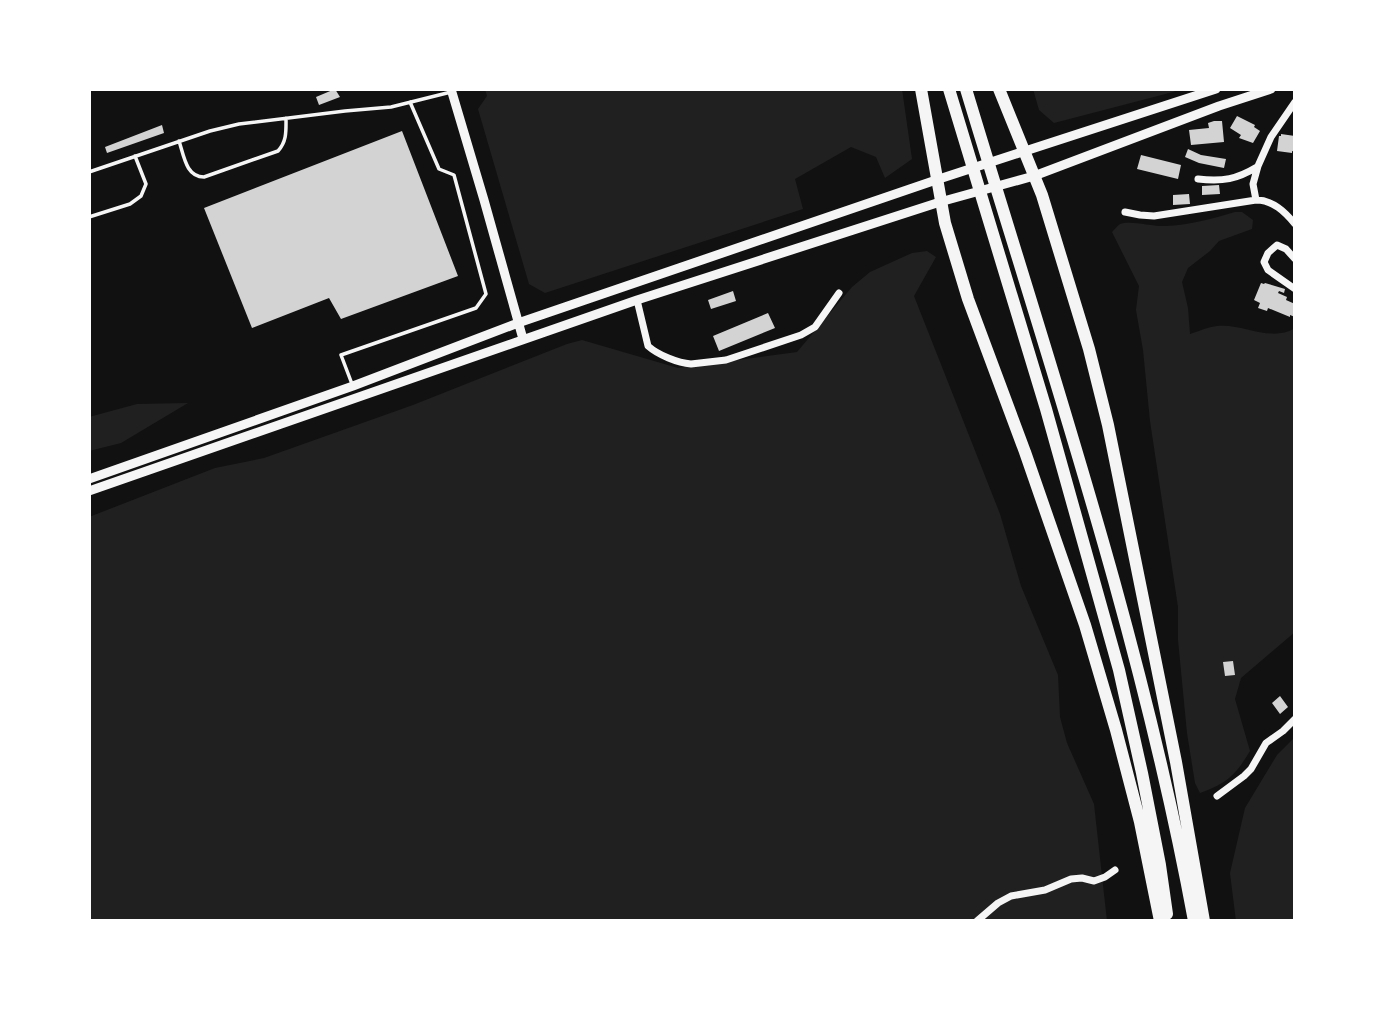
<svg xmlns="http://www.w3.org/2000/svg" width="1384" height="1010" font-family="'Playfair Display',serif">
<rect width="100%" height="100%" fill="#111"/>
<path fill="#202020" d="M485,89H902L912,159L885,178L876,157L851,147L795,179L803,209L545,293L529,284L478,109L487,96Z
M1033,89H1179L1173,92L1054,123L1039,110Z
M1235,212H1242L1253,220L1252,229L1219,241L1210,251L1188,268L1182,282L1188,308L1190,334C1199,331 1208,327 1217,326C1243,323 1271,343 1295,328V632L1241,678L1235,699L1250,751C1235,776 1227,783 1200,793L1195,783L1187,733L1178,640V607L1150,421L1143,350L1136,310L1139,286L1112,232C1115,229 1117,226 1120,224C1131,220 1153,227 1165,226C1189,225 1212,219 1235,212Z
M927,251L936,257L914,296L1000,514L1021,586L1058,675L1060,717L1067,743L1094,804L1107,921H89V517L215,468L264,458L413,405L567,344L582,340L678,368L797,352L852,287L870,272L912,253Z
M188,403L121,443L89,451V417L137,404Z
M1295,737V921H1236L1230,873L1245,808L1277,755Z"/>
<path fill="#d3d3d3" d="M335,89L340,97L319,105L316,97Z
M1237,116L1255,125L1254,127L1260,131L1253,143L1239,138L1241,135L1230,128Z
M1214,121H1222L1224,142L1191,145L1189,130L1209,128L1208,123Z
M162,125L164,133L107,153L105,147Z
M402,131L458,276L341,319L329,298L252,328L204,208Z
M1281,134L1295,136V152L1292,151V153L1277,151L1279,136H1281Z
M1188,149L1201,155L1226,159L1224,168L1199,163L1185,157Z
M1141,155L1181,165L1178,179L1137,169Z
M1219,185L1220,194L1202,195V186Z
M1189,194L1190,204L1173,205V195Z
M1261,283L1264,284L1265,283L1285,289L1284,293L1279,291L1278,293L1287,297L1286,300L1295,304V317L1290,315V317L1268,308L1267,311L1258,308L1260,303L1254,300Z
M733,291L736,301L711,309L708,300Z
M768,313L775,328L719,351L713,336Z
M1233,661L1235,675L1225,676L1223,662Z
M1280,696L1288,707L1280,714L1272,703Z"/>
<g fill="none" stroke-linecap="round" stroke-linejoin="round">
<path stroke="#f5f5f5" stroke-width="3.5" d="M179,141C184,156 186,177 204,177L278,151C287,141 286,131 286,118
M89,172L210,131L239,124L345,111L391,107L451,92
M89,217L130,204L141,196L146,184L135,156
M352,384L341,355L476,308L486,294L454,175L439,169L410,102"/>
<path stroke="#f5f5f5" stroke-width="7" d="M1198,179C1223,182 1237,179 1257,167
M1256,200L1253,184L1258,166L1271,137L1295,102
M1125,212L1140,215L1154,216L1256,200C1273,200 1285,212 1295,224
M1295,259L1286,249L1277,245L1268,253L1264,262L1268,270L1295,289
M637,300L648,346C658,355 678,363 691,364L726,360L801,335L815,327L839,293
M1217,796L1244,776L1251,769L1266,743L1283,731L1295,719
M977,921L998,903L1011,896L1045,890L1071,879L1082,878L1094,881L1105,877L1115,870"/>
<path stroke="#f5f5f5" stroke-width="9" d="M451,89L484,200L523,339
M89,479L353,386L518,323L936,180L1216,89
M89,491L637,300L940,202L1034,176L1219,106L1271,89"/>
<path stroke="#f5f5f5" stroke-width="12" d="M921,89L945,223L968,299L1025,452L1085,625L1116,730L1140,822L1160,921
M949,89L1046,409L1119,670L1142,773L1160,865L1167,914
M966,89C1049,364 1142,638 1194,921
M999,89L1042,195L1089,349L1108,425L1176,762L1204,921"/>
</g>
<rect width="1384" height="1010" fill="none" stroke="#ffffff" stroke-width="182"/>
</svg>
